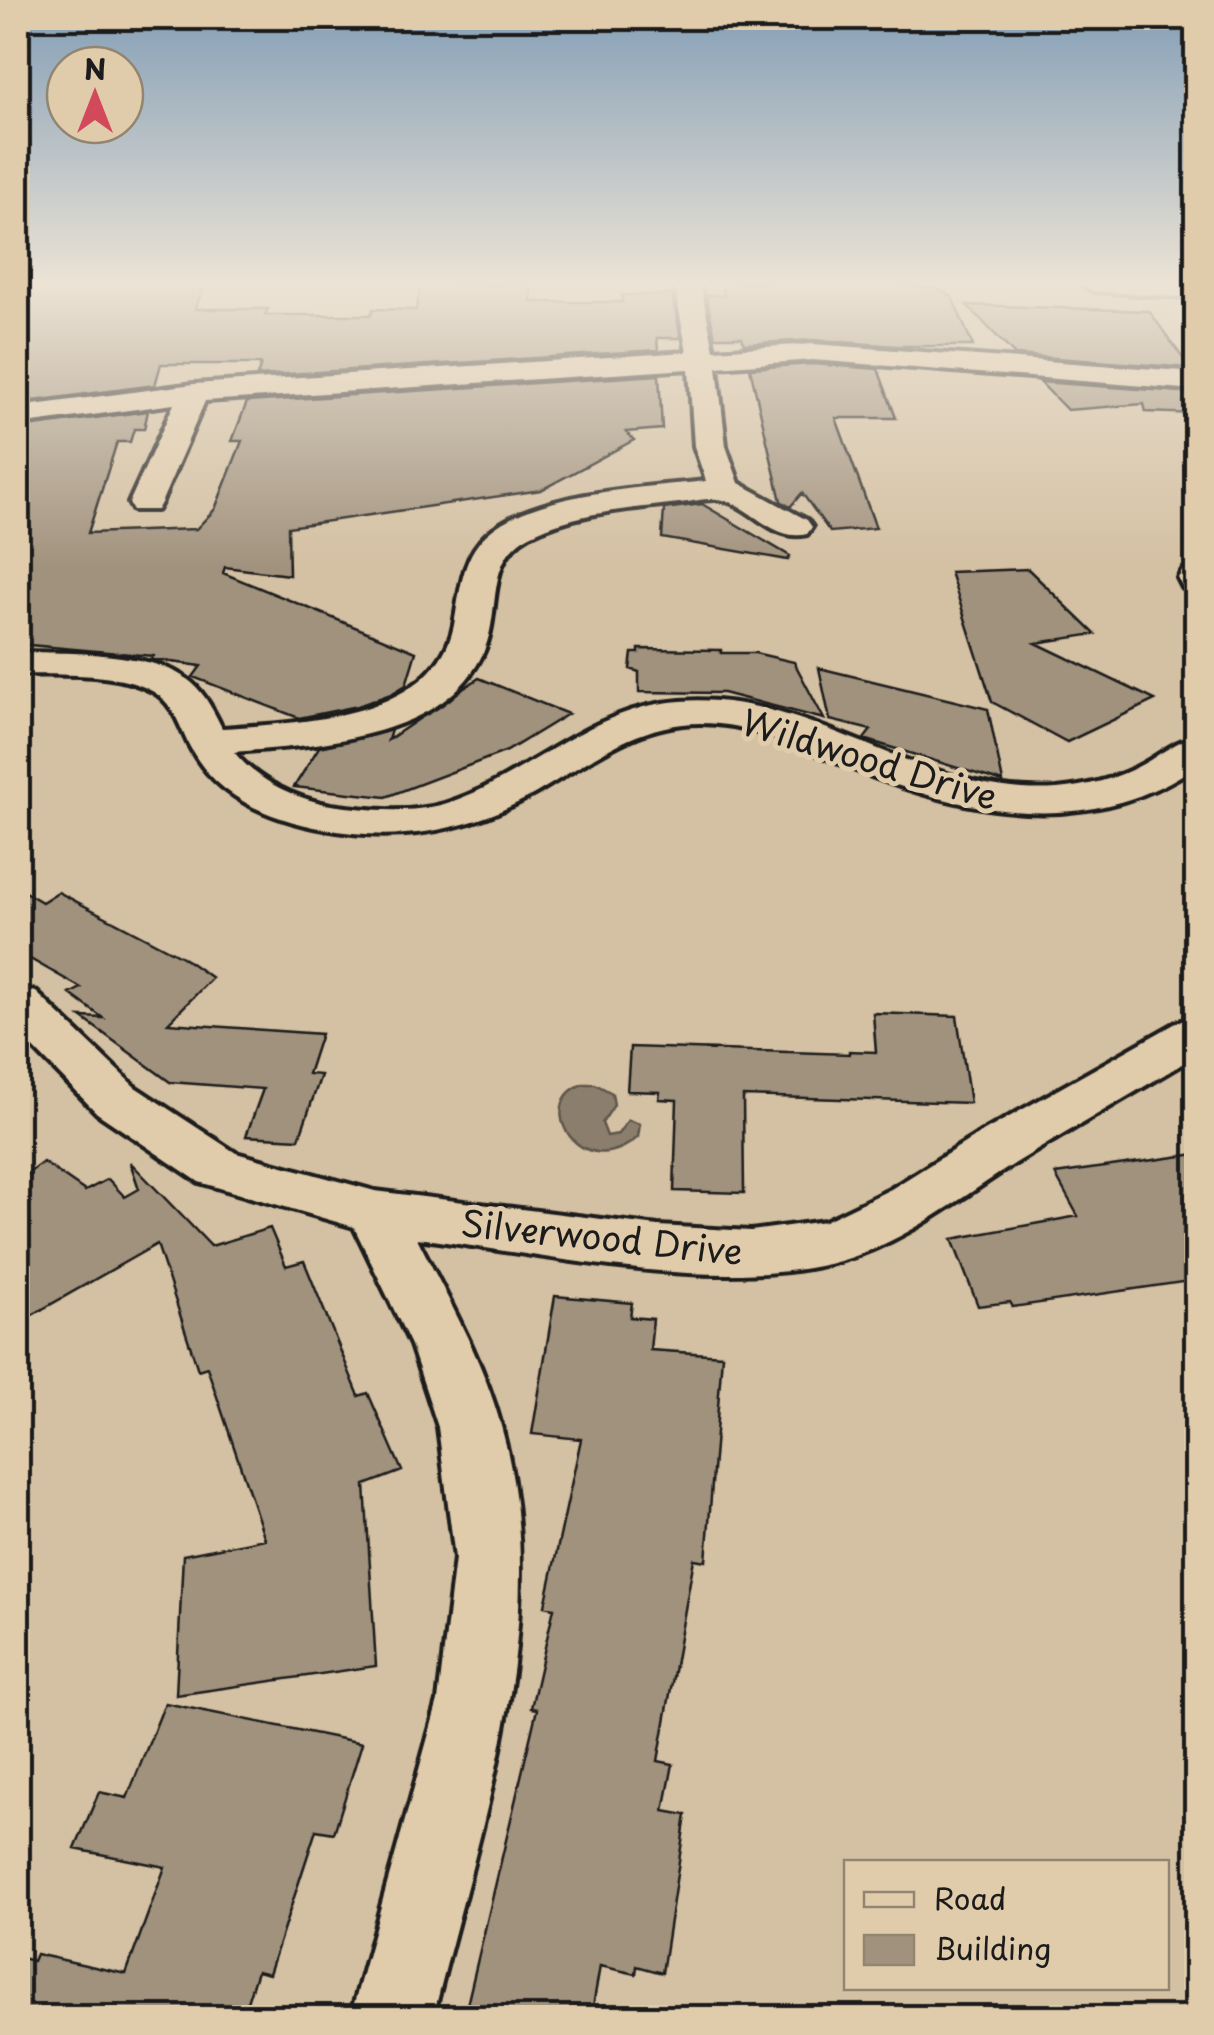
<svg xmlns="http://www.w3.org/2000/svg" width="1214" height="2035" font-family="'Playpen Sans',sans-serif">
<rect width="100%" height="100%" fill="#d4c0a2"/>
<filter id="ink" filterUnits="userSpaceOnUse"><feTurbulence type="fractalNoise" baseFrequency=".01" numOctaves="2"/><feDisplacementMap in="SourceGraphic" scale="20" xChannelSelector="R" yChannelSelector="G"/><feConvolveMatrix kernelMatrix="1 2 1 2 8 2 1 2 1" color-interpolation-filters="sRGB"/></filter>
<g filter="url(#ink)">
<path fill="#8b7e6c" stroke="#5f574c" stroke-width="2.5" d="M583,1084H595L612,1093L614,1105L602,1123L607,1136L618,1134L628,1120L640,1124L638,1137C582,1186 531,1104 583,1084Z"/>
<path fill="#a1927d" stroke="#1c1c1c" stroke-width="2.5" d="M18,283H205L195,309H268L265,315H371L373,309L416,310L421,285H532L531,302H622V295H672L681,338H657L658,350L257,376L261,364H161L155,385L18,403Z
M720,283H846L937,288L952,297L973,346H897L813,340L744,344L742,337H715L706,295L725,296Z
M967,305L1149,311L1190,368L1015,355Z
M813,364L878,369L896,418H836L876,528L830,532L802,493L790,507L781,501L750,368Z
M659,375L662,429L626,432L634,440L541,490L288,527L289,575L225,567L223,573L416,652L406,685L391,694L358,706L299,718L193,677L201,666L150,659L153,656L18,644V428L148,411L144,429H134L130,442H117L88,533L196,529L215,509L242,441H232L247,402Z
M1040,382L1196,393V414L1146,412L1144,404L1067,410Z
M702,504L790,556L788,560L662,538L664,509Z
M1028,569L1095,634L1036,643L1155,700L1067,742L992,702L950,572Z
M639,649L721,650V653H755L794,662L824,719L723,693L639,692V672L630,669L632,653H639Z
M819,668L988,709L1003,782L864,739L871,730L830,720Z
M479,678L568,714L507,751L386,797L294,787L319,747L391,730L388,740Z
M18,888L42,902L58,892L182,957L212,978L168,1023L321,1034L308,1074L321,1075L299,1139L246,1136L263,1089L170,1082L81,1017L103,1018L70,994L81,988L18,952Z
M873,1013L957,1016L970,1103L743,1096L744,1193L674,1191L677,1100L659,1099L660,1092L627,1091L630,1047L849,1054V1051L876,1052Z
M1196,1154V1280L1013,1307L1010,1302L978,1306L952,1239L1078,1216L1055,1174Z
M43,1162L85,1191L108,1179L125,1197L139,1189L130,1162L211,1246L270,1228L286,1266L304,1261L359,1396L368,1393L402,1471L365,1485L376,1666L176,1695L183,1555L265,1539L207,1367L198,1370L157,1244L18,1323V1181Z
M555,1296L632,1303L630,1317L653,1319L650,1350L722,1355L706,1561L694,1559L658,1761L673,1764L664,1811L686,1815L662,1973L637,1966L636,1974L600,1966L591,2018H464L537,1709L531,1708L554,1608L545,1606L581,1439L532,1434Z
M165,1703L362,1743L334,1833L316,1830L269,1974L257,1971L242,2018H18V1957L33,1961L36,1954L126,1974L165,1867L75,1849L99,1792L127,1798Z"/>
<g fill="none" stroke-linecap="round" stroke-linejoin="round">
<defs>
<path id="street" d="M674,283H700L714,350L813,344L1196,372V390L813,360L717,367L726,446L739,483L807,520L812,527L807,534C771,543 750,502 717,499C706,498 691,502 679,503C630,509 575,512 530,535C484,559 502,610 484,651C446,739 317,745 234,752C257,781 296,799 331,805C367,810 409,814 444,804C522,780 580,716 663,703C802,681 917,799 1057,789C1087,786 1117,779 1143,764C1161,754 1176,741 1196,736V766C1089,840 964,814 851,768C802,748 753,723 700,723C636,723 588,763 536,793C470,831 400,843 325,829C270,819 216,798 189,745C179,725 173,702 152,691C114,670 59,676 18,674V652C65,653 155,650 192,683C205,694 214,712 222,728C298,723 435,719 454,625C460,594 461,557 487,534C536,491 644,488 706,481L694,446L689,369L205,401L161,503L157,510H133L129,503L174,404L18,425V407L194,384L687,352Z
M1080,283H1196V298L1093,291Z
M1196,567V591L1183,588L1178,578L1183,570Z
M18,987L36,992L135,1087L236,1153L375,1191L658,1226L751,1231L825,1221L891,1189L979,1134L1178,1022L1196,1017V1056C1137,1091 1078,1125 1019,1161C962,1196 906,1242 840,1261C722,1295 540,1254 417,1238C448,1299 483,1360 501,1426C556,1622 479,1827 433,2018H350L438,1701L455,1558L438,1427L411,1345L354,1227L199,1182L97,1113L18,1032Z"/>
</defs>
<use href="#street" stroke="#1c1c1c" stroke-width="8"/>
<use href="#street" fill="#e0cbaa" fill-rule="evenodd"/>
</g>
</g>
<linearGradient id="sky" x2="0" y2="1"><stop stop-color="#839eb6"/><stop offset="0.5" stop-color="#ece3d5"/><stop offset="1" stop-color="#ece3d5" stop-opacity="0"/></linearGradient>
<rect width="1214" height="568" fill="url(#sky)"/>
<g text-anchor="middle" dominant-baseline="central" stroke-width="10" stroke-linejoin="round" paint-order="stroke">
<g font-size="35" fill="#1c1c1c" stroke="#e0cbaa">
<text transform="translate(870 758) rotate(17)">Wildwood Drive</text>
<text transform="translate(602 1236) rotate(6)">Silverwood Drive</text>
</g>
</g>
<rect width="1214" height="2035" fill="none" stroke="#e0cbaa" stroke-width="60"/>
<rect x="30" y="30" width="1154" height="1975" fill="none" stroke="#1c1c1c" stroke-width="4" filter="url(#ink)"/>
<rect x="844" y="1860" width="325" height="130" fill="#e0cbaa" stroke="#928571" stroke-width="2.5"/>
<rect x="864" y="1892" width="50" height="15" fill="#e0cbaa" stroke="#928571" stroke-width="2.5"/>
<text x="934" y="1910" font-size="30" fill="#1c1c1c">Road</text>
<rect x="864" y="1935" width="50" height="30" fill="#a1927d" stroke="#928571" stroke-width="2.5"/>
<text x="934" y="1960" font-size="30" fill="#1c1c1c">Building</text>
<g transform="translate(95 95)"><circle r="48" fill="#e0cbaa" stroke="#928571" stroke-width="2.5"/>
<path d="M0-8L18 38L0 25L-18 38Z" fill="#d1495b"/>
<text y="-15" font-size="28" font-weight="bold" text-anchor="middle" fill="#1c1c1c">N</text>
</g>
</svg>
